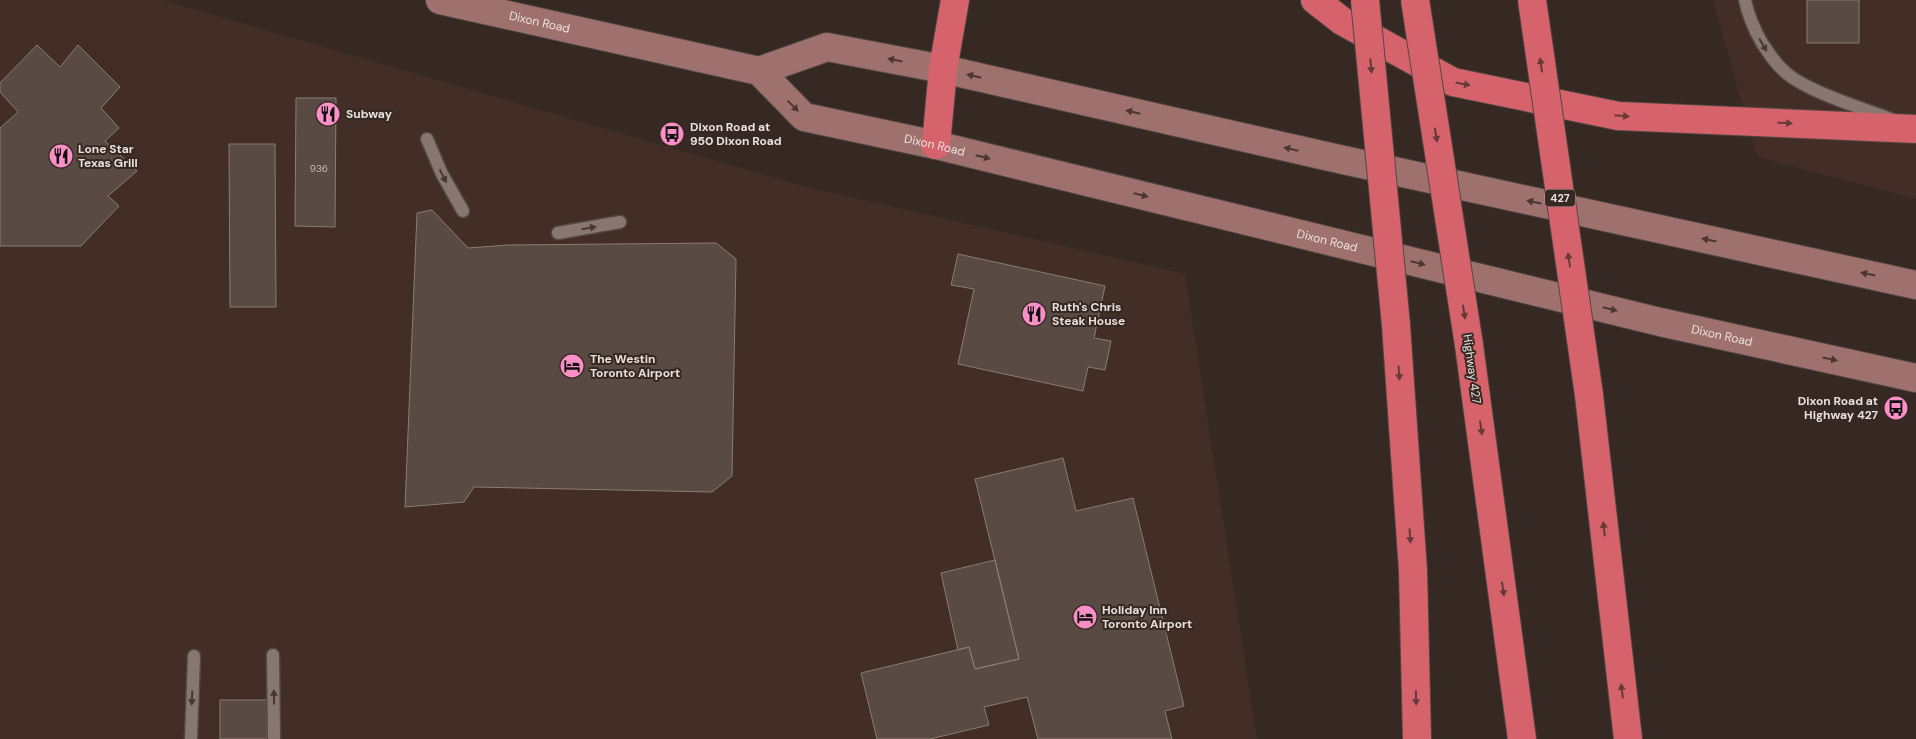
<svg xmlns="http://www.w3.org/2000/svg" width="1916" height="739" font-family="'DM Sans',sans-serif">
<rect width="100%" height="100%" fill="#362823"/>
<path fill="#422e26" d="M0,0H162L803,186L1185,274L1257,739H0Z
M1713,0H1916V199L1757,157Z"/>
<path fill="#594a43" stroke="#8c7b74" d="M1807,0H1859V43H1807Z
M37,45L60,67L78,45L120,87L101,108L119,128L105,141L137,171L108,196L119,206L81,246H0V128L18,112L0,92V83Z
M296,98H336L335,227L295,226Z
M229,144H275L276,307H230Z
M432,210L468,248L508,245L716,243L736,259L732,476L712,492L474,487L464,502L405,507L417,213Z
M958,254L1105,286L1094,338L1111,341L1105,370L1088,367L1083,391L958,364L974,289L951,285Z
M1063,458L1076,511L1133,498L1184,706L1165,711L1172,739H1038L1027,697L984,707L989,725L930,739H877L861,673L969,647L975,669L1019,659L975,479Z
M995,560L1019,659L975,669L969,647L958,650L941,573Z
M220,700H267V739H220Z"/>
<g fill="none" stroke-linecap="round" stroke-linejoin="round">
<defs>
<path id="lane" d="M1745,0C1748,15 1754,29 1762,43C1768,52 1774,62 1783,70C1804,91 1862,108 1891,119
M427,139L442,174L463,211
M558,233L620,222
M273,655L274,739
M191,739L194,656"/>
<g id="secondary">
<path id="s1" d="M440,0L759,71L827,47L943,69L1339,159L1916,285"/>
<path id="s2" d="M759,71L804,117L936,145L1660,322L1916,378"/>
</g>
<path id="highway" d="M1315,0L1342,21L1453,82L1618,116L1916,129
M936,145L943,69L955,0
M1396,325L1413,571L1417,739
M1469,345L1522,739
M1589,395L1628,739"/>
</defs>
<use href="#lane" stroke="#524742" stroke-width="15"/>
<use href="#secondary" stroke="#524742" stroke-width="30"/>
<use href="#highway" stroke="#524742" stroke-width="30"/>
<use href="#lane" stroke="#887770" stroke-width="12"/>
<use href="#secondary" stroke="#9f716e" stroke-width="28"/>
<use href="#highway" stroke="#d6636b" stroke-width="28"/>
<defs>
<path id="highway-bridge" d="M1365,0L1396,325
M1415,0L1469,345
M1532,0L1589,395"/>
</defs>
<use href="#highway-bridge" stroke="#524742" stroke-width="30" stroke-linecap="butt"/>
<use href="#highway-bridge" stroke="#d6636b" stroke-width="28"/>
</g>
<defs><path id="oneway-solid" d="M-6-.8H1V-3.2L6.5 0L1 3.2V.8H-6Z" transform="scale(1.25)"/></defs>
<g fill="#463832">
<use href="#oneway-solid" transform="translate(1763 45) rotate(59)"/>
<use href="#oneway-solid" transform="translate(443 176) rotate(63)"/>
<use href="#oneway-solid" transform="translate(589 228) rotate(-10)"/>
<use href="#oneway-solid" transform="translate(274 697) rotate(-91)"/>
<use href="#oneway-solid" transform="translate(192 698) rotate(92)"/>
</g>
<g fill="#4b3732">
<use href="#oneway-solid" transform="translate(895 60) rotate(-169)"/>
<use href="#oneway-solid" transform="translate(974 76) rotate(-167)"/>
<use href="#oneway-solid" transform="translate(793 106) rotate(45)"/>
<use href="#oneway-solid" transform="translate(1133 112) rotate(-167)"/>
<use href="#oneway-solid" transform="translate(1291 149) rotate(-167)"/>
<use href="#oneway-solid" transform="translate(983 157) rotate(14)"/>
<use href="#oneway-solid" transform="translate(1141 195) rotate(14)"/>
<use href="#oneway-solid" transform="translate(1534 202) rotate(-168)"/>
<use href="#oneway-solid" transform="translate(1709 240) rotate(-168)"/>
<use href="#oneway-solid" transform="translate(1418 263) rotate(14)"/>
<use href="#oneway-solid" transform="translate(1868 274) rotate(-168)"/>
<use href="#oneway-solid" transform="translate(1610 309) rotate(14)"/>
<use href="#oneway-solid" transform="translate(1830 359) rotate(12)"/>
</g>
<g fill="#663a39">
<use href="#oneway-solid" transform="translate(1541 65) rotate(-98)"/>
<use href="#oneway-solid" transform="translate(1371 66) rotate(85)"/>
<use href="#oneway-solid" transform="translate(1463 84) rotate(11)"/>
<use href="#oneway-solid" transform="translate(1622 116) rotate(5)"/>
<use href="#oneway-solid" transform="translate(1785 123) rotate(3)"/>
<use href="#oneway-solid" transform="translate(1436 135) rotate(81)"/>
<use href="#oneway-solid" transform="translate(1569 260) rotate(-98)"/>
<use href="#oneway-solid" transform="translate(1464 312) rotate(81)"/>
<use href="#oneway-solid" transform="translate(1399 373) rotate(86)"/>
<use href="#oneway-solid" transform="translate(1481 428) rotate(82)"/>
<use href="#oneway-solid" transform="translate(1604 529) rotate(-97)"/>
<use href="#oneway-solid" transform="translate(1410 536) rotate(86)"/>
<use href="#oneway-solid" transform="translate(1503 589) rotate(82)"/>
<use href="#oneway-solid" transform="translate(1622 691) rotate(-97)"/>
<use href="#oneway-solid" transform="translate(1416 698) rotate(89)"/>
</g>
<defs>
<symbol id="restaurant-disc" viewBox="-11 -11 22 22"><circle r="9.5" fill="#fa8fc7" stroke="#362823"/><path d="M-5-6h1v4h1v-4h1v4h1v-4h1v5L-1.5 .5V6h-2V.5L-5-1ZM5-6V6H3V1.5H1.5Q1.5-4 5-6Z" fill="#111"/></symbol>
<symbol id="bus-disc" viewBox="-11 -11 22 22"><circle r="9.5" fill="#fa8fc7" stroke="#362823"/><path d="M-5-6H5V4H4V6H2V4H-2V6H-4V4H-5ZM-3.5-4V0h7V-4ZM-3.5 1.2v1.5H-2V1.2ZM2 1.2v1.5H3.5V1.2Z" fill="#111"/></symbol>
<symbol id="hotel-disc" viewBox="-11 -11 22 22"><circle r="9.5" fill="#fa8fc7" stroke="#362823"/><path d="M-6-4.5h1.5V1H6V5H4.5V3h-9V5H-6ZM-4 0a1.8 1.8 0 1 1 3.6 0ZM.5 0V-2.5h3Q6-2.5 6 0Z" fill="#111"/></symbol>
</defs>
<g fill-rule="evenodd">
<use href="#restaurant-disc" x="314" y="100" width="28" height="28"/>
<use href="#bus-disc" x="658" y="120" width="28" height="28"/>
<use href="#restaurant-disc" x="47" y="142" width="28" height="28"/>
<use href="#restaurant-disc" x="1020" y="300" width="28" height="28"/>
<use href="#hotel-disc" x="558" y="352" width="28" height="28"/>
<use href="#bus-disc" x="1882" y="394" width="28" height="28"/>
<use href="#hotel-disc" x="1071" y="603" width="28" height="28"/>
</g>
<g text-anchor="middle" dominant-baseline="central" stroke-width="4" stroke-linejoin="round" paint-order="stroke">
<g font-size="10" fill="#c5bab6">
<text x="319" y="168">936</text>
</g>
<rect fill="#362823" stroke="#b3a9a4" stroke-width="1" x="1545" y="189.5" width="30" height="17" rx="4"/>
<g font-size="11" font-weight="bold" fill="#e9e0dc">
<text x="1560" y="198">427</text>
</g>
<g font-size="12" fill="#e9e0dc" stroke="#362823">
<text stroke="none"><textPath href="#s1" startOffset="102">Dixon Road</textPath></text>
<text stroke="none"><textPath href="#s2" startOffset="198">Dixon Road</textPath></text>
<text stroke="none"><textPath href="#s2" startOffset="602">Dixon Road</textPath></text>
<text stroke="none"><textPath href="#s2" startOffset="1008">Dixon Road</textPath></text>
<text transform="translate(1472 369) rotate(82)">Highway 427</text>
</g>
<g font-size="12" font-weight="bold" fill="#e9e0dc" stroke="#362823" text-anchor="start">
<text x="346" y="114">Subway</text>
<text x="690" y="127">Dixon Road at<tspan x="690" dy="14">950 Dixon Road</tspan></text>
<text x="78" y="149">Lone Star<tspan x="78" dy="14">Texas Grill</tspan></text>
<text x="1052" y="307">Ruth's Chris<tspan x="1052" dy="14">Steak House</tspan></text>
<text x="590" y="359">The Westin<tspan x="590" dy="14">Toronto Airport</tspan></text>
<text x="1878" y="401" text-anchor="end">Dixon Road at<tspan x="1878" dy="14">Highway 427</tspan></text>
<text x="1102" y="610">Holiday Inn<tspan x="1102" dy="14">Toronto Airport</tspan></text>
</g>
</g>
</svg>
